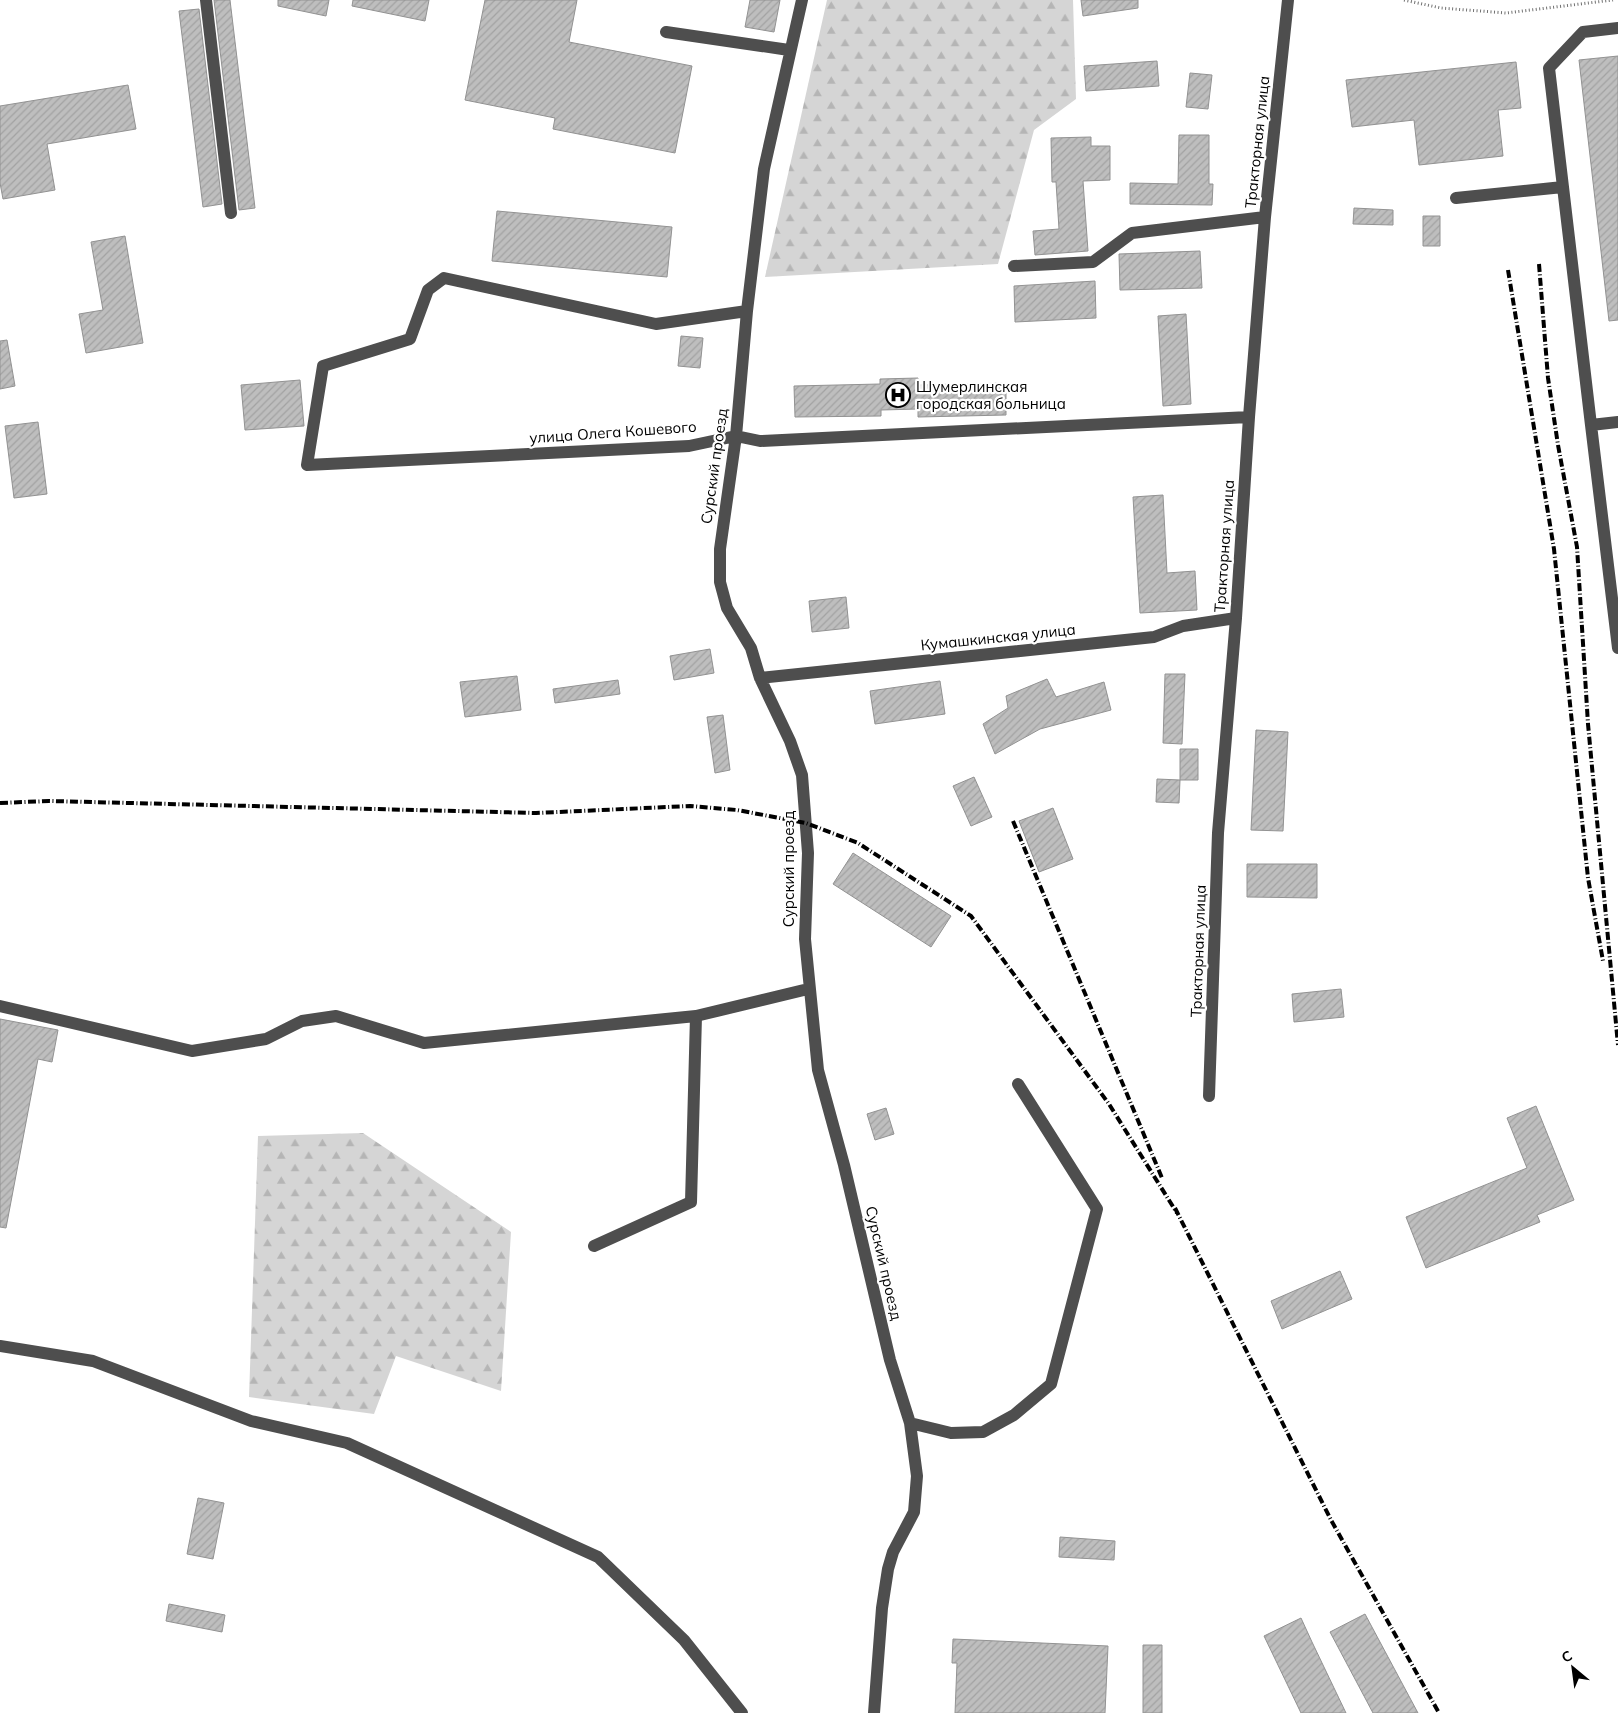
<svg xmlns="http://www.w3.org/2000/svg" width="1618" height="1713" font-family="Mulish,sans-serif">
<defs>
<pattern id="forest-firs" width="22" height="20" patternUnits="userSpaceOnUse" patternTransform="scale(1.25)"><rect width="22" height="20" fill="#d5d5d5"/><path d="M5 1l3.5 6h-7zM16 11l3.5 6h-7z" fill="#b5b5b5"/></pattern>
<pattern id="building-hatch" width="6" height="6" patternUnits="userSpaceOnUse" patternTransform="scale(1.25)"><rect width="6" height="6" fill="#bebebe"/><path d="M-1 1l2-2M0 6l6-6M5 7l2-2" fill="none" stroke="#a2a2a2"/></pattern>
</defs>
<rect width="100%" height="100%" fill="#fff"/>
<path fill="url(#forest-firs)" d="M827,0H1073L1076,99L1034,130L998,264L765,277Z
M363,1133L511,1232L501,1391L396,1356L374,1414L249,1397L258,1136Z"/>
<path fill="url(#building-hatch)" stroke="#929292" d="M214,0H230L255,208L239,210Z
M278,0H329L326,16L278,6Z
M353,0H429L425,21L352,6Z
M485,0H577L569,42L692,66L675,153L553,129L555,118L465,100Z
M750,0H780L774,32L745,27Z
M1081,0H1138V8L1083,16Z
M199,9L222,204L203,207L179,11Z
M1618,56V320L1609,321L1579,60Z
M1157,61L1159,86L1086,91L1084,66Z
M1516,62L1521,108L1498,110L1503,156L1419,165L1414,120L1352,127L1346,80Z
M1190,73L1212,75L1208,109L1186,107Z
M128,85L136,129L47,144L55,190L3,199L0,183V106Z
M1179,135H1209V184H1213L1212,205L1130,204V183L1178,184Z
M1091,137V146H1110V180L1083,181L1088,251L1035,255L1033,231L1059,229L1056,182H1052L1051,138Z
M1354,208L1393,210V225L1353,224Z
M497,211L672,227L667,277L492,261Z
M1423,216H1440V246H1423Z
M125,236L143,343L86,353L79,314L103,310L91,242Z
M1200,251L1202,288L1120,290L1119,254Z
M1095,281L1096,318L1015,322L1014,286Z
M1186,314L1191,404L1163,406L1158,316Z
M681,336L703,338L700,368L678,366Z
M7,340L15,386L0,389V341Z
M918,378V385L1006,383V415L918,417V409L881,410V416L795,417L794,386L880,384V379Z
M300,380L304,426L245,430L241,385Z
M38,422L47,494L14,498L5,426Z
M1163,495L1167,573L1195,571L1197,610L1140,613L1133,497Z
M846,597L849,628L812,632L809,601Z
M710,649L714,673L674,680L670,656Z
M1165,674H1185L1182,744L1163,743Z
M517,676L521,710L465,717L460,682Z
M1047,679L1056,697L1104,682L1111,710L1040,729L995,754L983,724L1008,708L1006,696Z
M618,680L620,694L555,703L553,689Z
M940,681L945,714L875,724L870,691Z
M723,715L730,770L715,773L707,717Z
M1256,730L1288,732L1283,831L1251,830Z
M1180,749H1198V780H1180Z
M974,777L992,817L971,826L953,786Z
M1157,779L1180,780L1179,803L1156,802Z
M1053,808L1073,859L1039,872L1019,821Z
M853,853L951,916L931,947L833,884Z
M1247,864H1317V898L1247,897Z
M1341,989L1344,1017L1294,1022L1292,994Z
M0,1019L58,1030L52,1062L38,1059L6,1228L0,1227Z
M1536,1106L1574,1200L1537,1215L1540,1222L1426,1268L1406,1217L1527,1168L1507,1118Z
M886,1108L894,1134L875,1140L867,1114Z
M1340,1271L1352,1299L1282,1329L1271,1301Z
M198,1498L224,1503L213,1559L187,1554Z
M1060,1537L1115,1541L1114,1560L1059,1557Z
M169,1604L225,1615L222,1632L166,1621Z
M1365,1614L1418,1713H1373L1330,1632Z
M1301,1618L1312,1642L1346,1713H1301L1264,1636Z
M953,1639L1108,1646L1105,1713H955L957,1663H952Z
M1143,1645H1162V1713H1143Z"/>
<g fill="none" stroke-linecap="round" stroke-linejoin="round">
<path stroke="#707070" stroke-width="3" stroke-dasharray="1 2.5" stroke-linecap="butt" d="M1404,0L1441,8L1506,13L1613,0"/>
<path stroke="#4e4e4e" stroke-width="12" d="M206,0L231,213
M802,0L764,169L747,311L736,436L720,549V582L727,608L751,648L760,678L790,741L802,775L808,853L805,939L818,1070L844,1165L890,1360L910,1423L917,1476L914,1512L893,1552L888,1569L882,1608L874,1713
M1618,28L1583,32L1549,68L1591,425L1618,422
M666,32L789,50
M1456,198L1563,187
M1014,266L1093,262L1132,233L1265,217
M747,311L656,324L444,278L428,290L410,339L323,366L307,465L689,446L736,436L760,441L1249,417
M1591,425L1618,648
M760,678L1154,637L1183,626L1236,618
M0,1006L192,1051L266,1039L302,1021L336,1016L424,1043L696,1016L808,989
M1209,1096L1218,833L1236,618L1249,417L1265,217L1288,0
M594,1246L691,1202L696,1016
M0,1346L93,1361L251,1421L347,1443L598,1557L684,1640L742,1713
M910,1423L951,1433L983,1432L1014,1415L1051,1384L1097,1209L1018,1084"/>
<path stroke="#000" stroke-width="4" stroke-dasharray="8 2.5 1 2.5" stroke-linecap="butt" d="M1539,264L1548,378L1558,445L1577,547L1588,724L1618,1045
M1508,270L1554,549L1588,878L1603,961
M0,803L49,801L536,813L690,806L737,810L806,823L858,843L971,916L1109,1104L1177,1213
M1013,821L1162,1178
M1175,1208L1331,1520L1439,1713"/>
</g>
<defs>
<symbol id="hospital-ring" viewBox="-11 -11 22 22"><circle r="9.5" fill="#fff" stroke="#000" stroke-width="1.5"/><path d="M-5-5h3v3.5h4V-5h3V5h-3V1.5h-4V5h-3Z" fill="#000"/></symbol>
</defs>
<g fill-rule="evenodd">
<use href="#hospital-ring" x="884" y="381" width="28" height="28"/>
</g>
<g text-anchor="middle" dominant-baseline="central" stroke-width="4.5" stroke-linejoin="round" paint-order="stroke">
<g font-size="15" fill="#000" stroke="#fff">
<text transform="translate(1257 142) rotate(-84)">Тракторная улица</text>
<text transform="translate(613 432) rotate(-4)">улица Олега Кошевого</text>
<text transform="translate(714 466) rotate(-82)">Сурский проезд</text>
<text transform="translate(1224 546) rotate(-86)">Тракторная улица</text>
<text transform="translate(998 637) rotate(-6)">Кумашкинская улица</text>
<text transform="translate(788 869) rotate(-90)">Сурский проезд</text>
<text transform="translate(1198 951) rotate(-88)">Тракторная улица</text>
<text transform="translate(884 1263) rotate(77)">Сурский проезд</text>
</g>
<g font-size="15" fill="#000" stroke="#fff" text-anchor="start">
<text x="916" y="386">Шумерлинская<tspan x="916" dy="17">городская больница</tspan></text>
</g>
</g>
<g transform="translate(1573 1668) rotate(331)" stroke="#ffffff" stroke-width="4" paint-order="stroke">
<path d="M0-4L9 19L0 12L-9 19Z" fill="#000000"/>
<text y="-8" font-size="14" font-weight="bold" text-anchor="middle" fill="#000000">С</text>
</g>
</svg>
